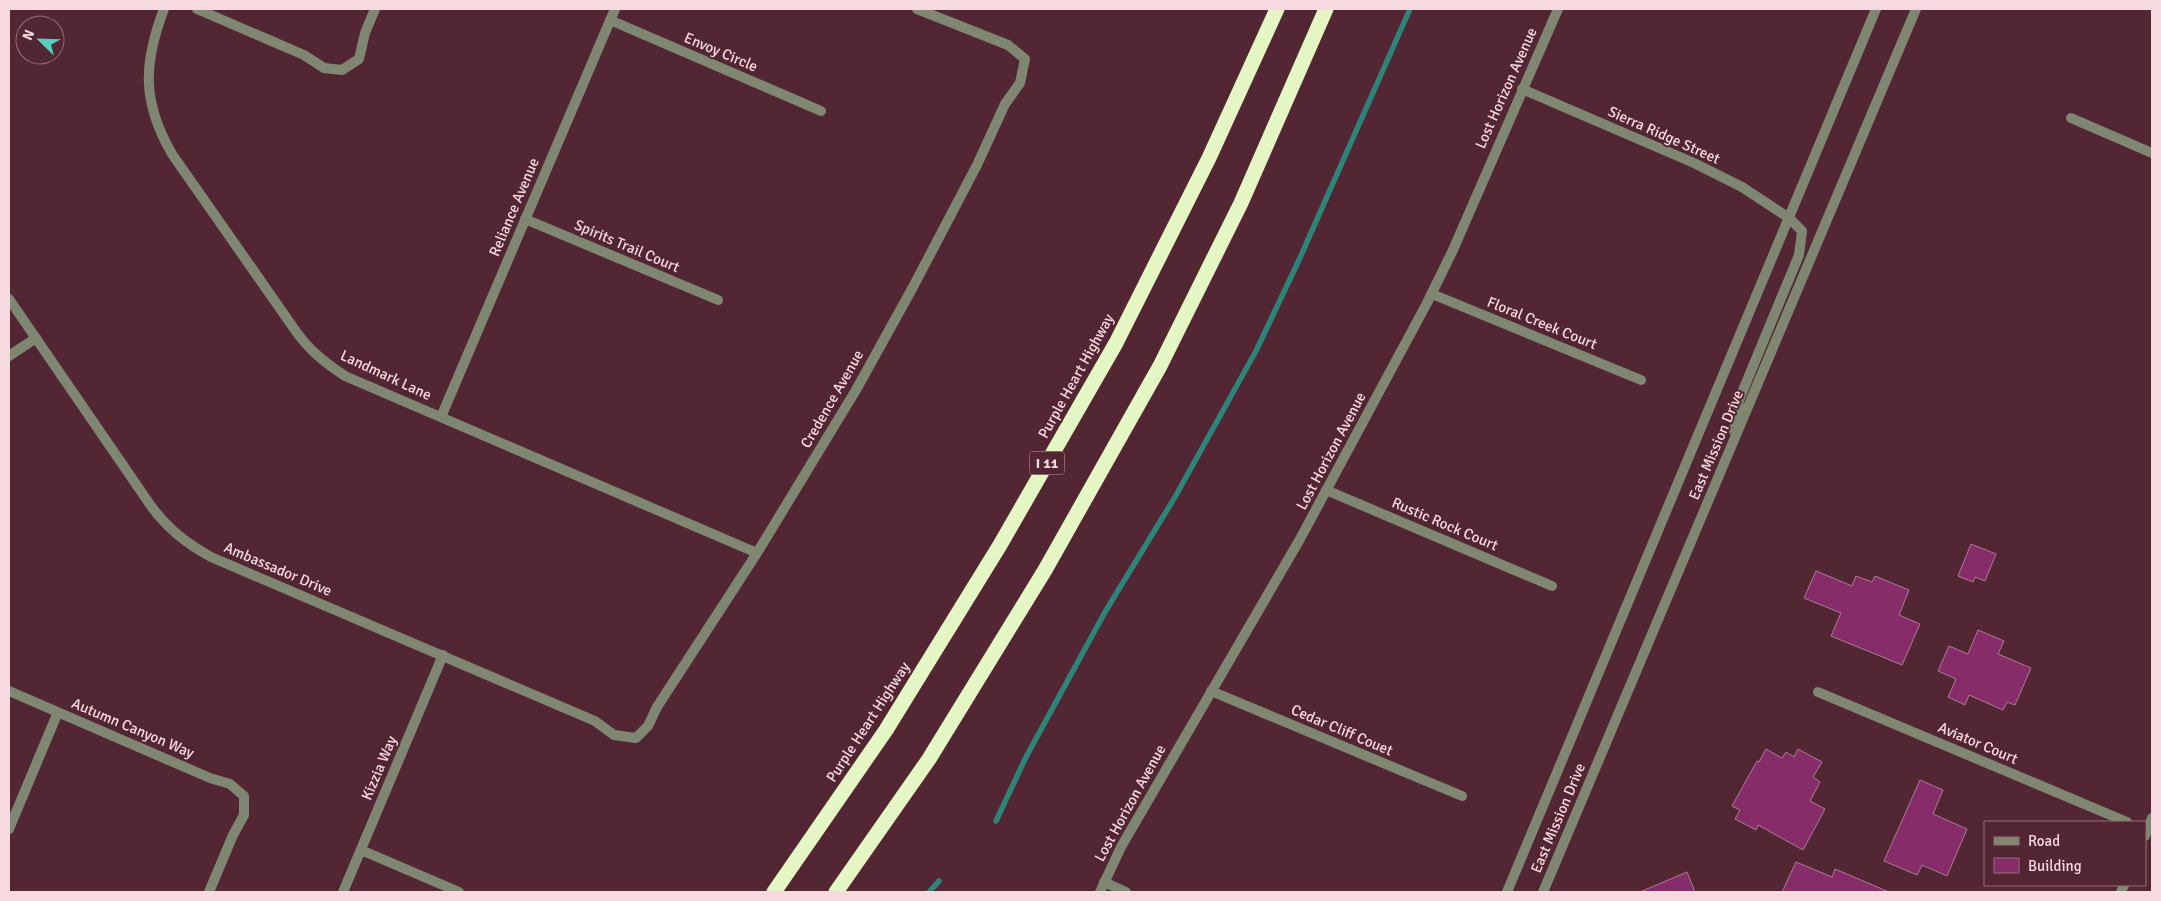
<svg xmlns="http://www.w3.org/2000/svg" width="2161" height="901" font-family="Signika,sans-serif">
<rect width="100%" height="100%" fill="#522632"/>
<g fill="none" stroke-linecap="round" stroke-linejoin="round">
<path stroke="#2d857a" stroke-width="5.5" d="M996,821L1026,757L1105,612L1175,497L1256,351L1299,260L1410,9
M929,892L939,881"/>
</g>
<path fill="#862c68" stroke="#ab7d98" d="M1971,544L1996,554L1985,581L1975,577L1973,582L1958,576Z
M1816,571L1852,586L1856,576L1872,582L1875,576L1909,590L1899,615L1920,624L1902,665L1831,636L1841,613L1804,598Z
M1978,630L2004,641L1998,654L2031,668L2015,705L2007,702L2003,710L1969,695L1965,705L1948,697L1956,679L1938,671L1949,646L1968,654Z
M1766,749L1782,758L1786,752L1794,757L1798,749L1822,762L1813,777L1820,782L1810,801L1825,809L1803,850L1758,825L1756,830L1735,819L1740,810L1732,806L1757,761L1759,762Z
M1920,780L1943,790L1933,814L1967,829L1947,876L1922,865L1917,875L1884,861Z
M1796,862L1832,877L1835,869L1889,892H1782Z
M1687,872L1695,892H1640Z"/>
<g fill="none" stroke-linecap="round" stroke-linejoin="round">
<path stroke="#7f8773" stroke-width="10" d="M2071,118L2152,153"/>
<path stroke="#7f8773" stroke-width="10" d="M164,9C143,64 142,102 172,154L295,330C309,350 324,362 345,376L757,553
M197,9L304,55L324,68L342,70L359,59L365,33L375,9
M610,20L821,111
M1522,89L1694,163L1742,187L1789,218
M525,219L718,300
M1432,294L1641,380
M9,299L151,506C168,529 186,543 211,557L595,721L614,735L636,738L648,726L657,707L757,553L856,390L913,287L977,165L1005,104L1020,83L1025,59L1008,45L917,9
M9,356L36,338
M441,417L615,9
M1326,490L1552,586
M9,691L210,778L230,784L244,796V815L233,835L209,892
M1211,691L1462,796
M1818,692L2127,822
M9,829L58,712
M2145,836L2152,818
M361,850L459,892
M1104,882L1126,892
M343,892L443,655
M1100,892L1121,847L1300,539L1427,303L1453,250L1558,9
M2121,892L2124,885"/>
<path stroke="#7f8773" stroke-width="10" d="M1734,431L1739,400L1799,255L1802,231L1789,218
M1507,892L1876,9
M1543,892L1916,9"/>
<path stroke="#e5f6c5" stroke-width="15" d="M774,892L886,730L1000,545L1116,343L1209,158L1277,9
M836,892L929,759L1045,570L1160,366L1241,203L1326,9"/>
</g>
<g text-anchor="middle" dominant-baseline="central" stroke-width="4" stroke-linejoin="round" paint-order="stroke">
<rect fill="#522632" stroke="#c6a3ac" stroke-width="1" x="1029.5" y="451.5" width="35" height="23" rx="4"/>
<g font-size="14" font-weight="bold" fill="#f7d9e0">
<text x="1047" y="463">I 11</text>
</g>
<g font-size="15" fill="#f7d9e0" stroke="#522632">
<text transform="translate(721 52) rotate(23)">Envoy Circle</text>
<text transform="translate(1506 88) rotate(-66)">Lost Horizon Avenue</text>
<text transform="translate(1664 135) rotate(24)">Sierra Ridge Street</text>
<text transform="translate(514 207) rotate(-67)">Reliance Avenue</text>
<text transform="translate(627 246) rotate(23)">Spirits Trail Court</text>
<text transform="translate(1542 323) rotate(22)">Floral Creek Court</text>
<text transform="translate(386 375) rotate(25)">Landmark Lane</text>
<text transform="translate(1076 376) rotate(-61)">Purple Heart Highway</text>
<text transform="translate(832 399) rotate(-60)">Credence Avenue</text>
<text transform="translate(1716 445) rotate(-67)">East Mission Drive</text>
<text transform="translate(1331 451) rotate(-62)">Lost Horizon Avenue</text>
<text transform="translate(1445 524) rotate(23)">Rustic Rock Court</text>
<text transform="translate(278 569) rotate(23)">Ambassador Drive</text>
<text transform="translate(868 722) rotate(-57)">Purple Heart Highway</text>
<text transform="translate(133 728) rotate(23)">Autumn Canyon Way</text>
<text transform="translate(1342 730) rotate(23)">Cedar Cliff Couet</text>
<text transform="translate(1978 743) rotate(23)">Aviator Court</text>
<text transform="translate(379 768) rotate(-67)">Kizzia Way</text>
<text transform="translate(1130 803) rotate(-61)">Lost Horizon Avenue</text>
<text transform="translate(1558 818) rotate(-67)">East Mission Drive</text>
</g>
</g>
<rect width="2161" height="901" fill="none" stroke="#f7d9e0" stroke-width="20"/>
<rect x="1984" y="821" width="162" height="65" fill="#522632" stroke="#946e78"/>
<rect x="1994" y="837" width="25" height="8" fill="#7f8773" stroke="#946e78"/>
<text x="2028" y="846" font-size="15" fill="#f7d9e0">Road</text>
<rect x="1994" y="858" width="25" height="15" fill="#862c68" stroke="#946e78"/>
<text x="2028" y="871" font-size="15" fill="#f7d9e0">Building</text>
<g transform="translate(40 40) rotate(293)"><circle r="24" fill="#522632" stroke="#946e78"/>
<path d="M0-4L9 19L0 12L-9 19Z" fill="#59cebf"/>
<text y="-8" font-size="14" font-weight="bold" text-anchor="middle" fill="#f7d9e0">N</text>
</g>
</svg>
